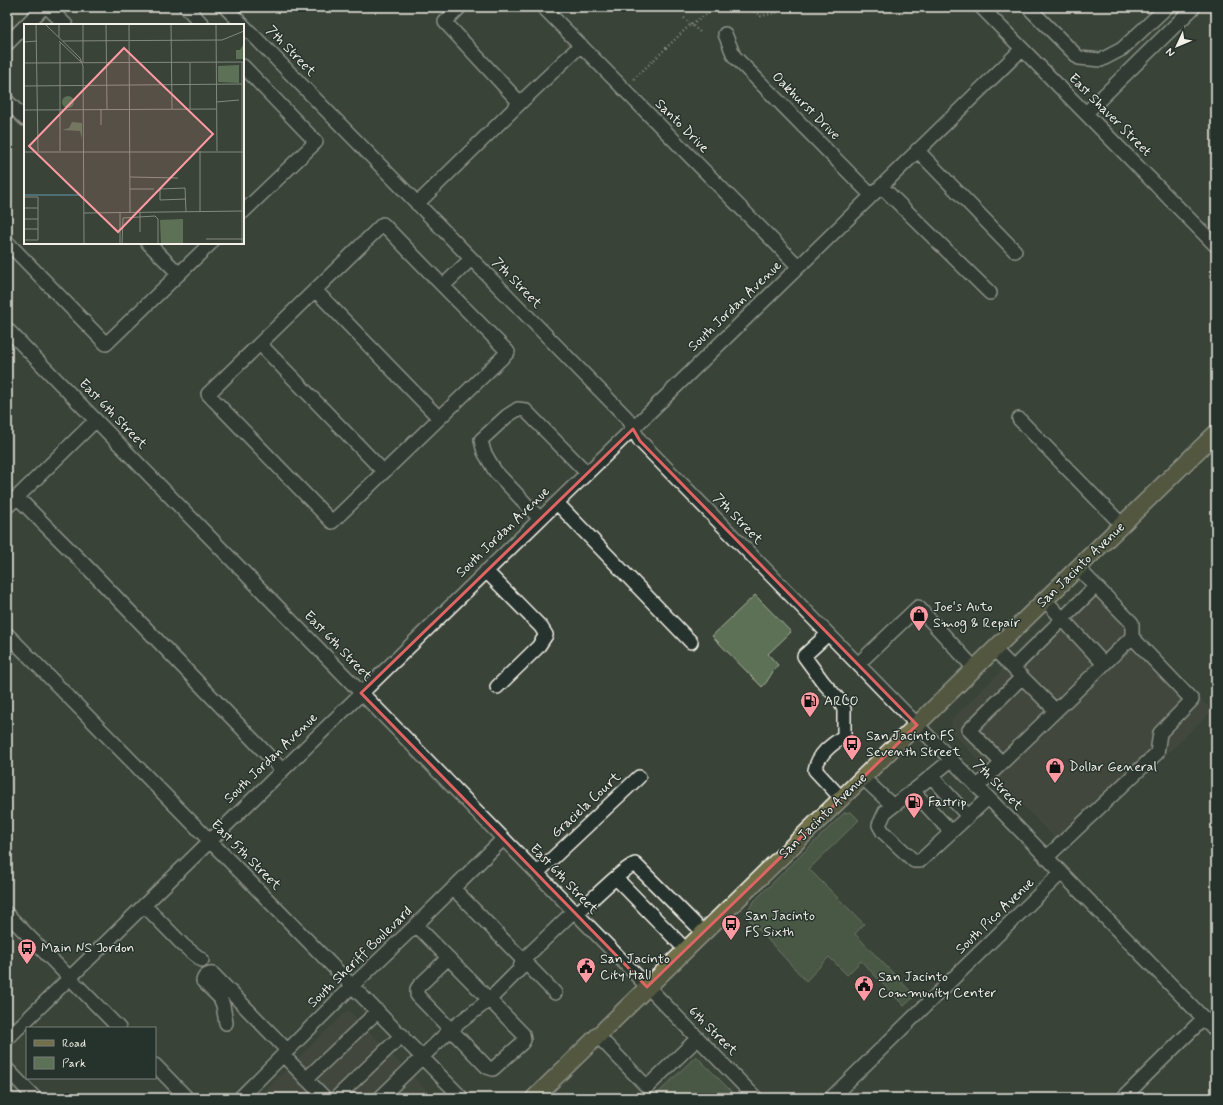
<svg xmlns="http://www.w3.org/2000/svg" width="1223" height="1105" font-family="Mynerve,sans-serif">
<rect width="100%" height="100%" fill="#3a4338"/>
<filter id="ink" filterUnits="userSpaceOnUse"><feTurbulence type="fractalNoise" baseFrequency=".025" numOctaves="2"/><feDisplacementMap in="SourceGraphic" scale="8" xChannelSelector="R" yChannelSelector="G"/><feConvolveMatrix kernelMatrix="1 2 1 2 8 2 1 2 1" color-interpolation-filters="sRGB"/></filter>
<g filter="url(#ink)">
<path fill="#484e40" d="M1092,577L1140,628L1146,641L1212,711L1066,850L955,736L951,730L952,720L1013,659L1011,656Z
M348,1010L434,1098H258L296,1060Z"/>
<path fill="#5c7155" stroke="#a8b19e" d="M755,595L791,632L768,654L778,665C771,672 769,681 762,687L712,636Z
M851,812L859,820L809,869L864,924L855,934L915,996L904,1006L861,961L847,975L829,957L806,981L745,915L755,900L844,813Z
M696,1056L738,1098H653Z"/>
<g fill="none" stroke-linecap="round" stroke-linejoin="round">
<path stroke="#90a2a3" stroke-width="4" d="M1213,470L1216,473"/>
<defs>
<path id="minor" d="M47,7L66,25
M186,7L203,25
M225,7L243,25
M460,7L445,22L520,103L581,45
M543,7L798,266
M981,7L1216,246
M1028,7L1079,58L1101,60L1122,49L1167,7
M26,25L44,7
M243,25L626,417L640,441L1216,1031
M725,34L734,56L871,195
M7,44L25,26
M243,66L316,142L243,212
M7,101L25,119
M1086,113L1194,7
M917,150L1015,251
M881,186L990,293
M417,204L520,103
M7,242L106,344L211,243
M148,243L179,274
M443,286L508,352L332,522L208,394L383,224L443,286L471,259
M315,290L439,418
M7,329L756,1098
M260,344L384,472
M1019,419L1122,525
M17,497L88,568L282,770
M557,503L691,642
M7,507L96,420
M540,519L495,471L484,452L481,440L507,416L518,409L525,410L587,473
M486,571L541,627L546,635L538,647L497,687
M1045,600L1104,664
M7,634L462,1098
M828,634L804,656L823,682L839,700L844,709V736C831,745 818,754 815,770L841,798
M994,649L1056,711
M858,664L918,607L974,668
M1013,668L1096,586
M951,760L917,788L885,812L879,825L883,832L914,861H920L988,798
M1002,763L969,730L1022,677
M931,776L968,816
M862,777L893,806
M977,787L1132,637
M913,791L951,832
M1046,858L1157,753L1160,733L1192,700L1132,637V623L1078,568
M537,873L639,777
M616,878L685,949
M453,888L523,960L574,911
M144,905L184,946L202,960
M7,914L119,1028
M576,914C589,903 622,869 635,864L703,932
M416,925L523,1034L524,1040L522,1043L493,1069L487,1067L417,995V989L419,986L448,958
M523,960L555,993
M226,1023L223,1005L220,998L203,981C204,976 209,973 213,974L287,1050
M597,1035L647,1087L698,1038
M7,1039L1022,49
M283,1055L325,1098
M155,1065L187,1098
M7,1069L35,1098
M306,1079L378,1011
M240,1098L353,985L416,925L503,839
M336,1098L402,1035
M380,1098L451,1029L489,1000L519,970L523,960
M831,1098L1061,873
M1123,1098L1204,1018"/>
<path id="major" d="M534,1098L1216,433"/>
</defs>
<use href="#minor" stroke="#f4f1e8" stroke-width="16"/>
<use href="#major" stroke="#f4f1e8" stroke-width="19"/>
<path stroke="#f4f1e8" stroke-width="2.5" stroke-dasharray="1 3" stroke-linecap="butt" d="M747,7L761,16L776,13L783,7
M684,18L701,33
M634,79L691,24L718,7"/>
<use href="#minor" stroke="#26332d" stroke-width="13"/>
<use href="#major" stroke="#71704a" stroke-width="16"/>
</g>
</g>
<path d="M0 0H1223V1105H0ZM633,429L640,441L917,725L647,987L361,693Z" fill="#3a4338" fill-opacity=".55" fill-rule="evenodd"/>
<path fill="none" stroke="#df6462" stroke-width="3" stroke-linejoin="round" d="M633,429L640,441L917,725L647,987L361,693Z"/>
<defs>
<symbol id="shop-pin" viewBox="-11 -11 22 30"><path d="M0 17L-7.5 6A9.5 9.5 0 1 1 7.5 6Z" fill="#ff9aa2" stroke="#26332d"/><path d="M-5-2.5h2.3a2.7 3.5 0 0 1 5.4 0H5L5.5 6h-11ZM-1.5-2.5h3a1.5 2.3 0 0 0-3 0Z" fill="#111"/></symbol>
<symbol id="fuel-pin" viewBox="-11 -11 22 30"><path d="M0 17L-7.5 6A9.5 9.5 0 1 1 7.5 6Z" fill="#ff9aa2" stroke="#26332d"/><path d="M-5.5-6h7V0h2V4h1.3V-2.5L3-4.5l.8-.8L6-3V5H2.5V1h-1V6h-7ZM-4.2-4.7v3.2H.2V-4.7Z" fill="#111"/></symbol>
<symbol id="bus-pin" viewBox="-11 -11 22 30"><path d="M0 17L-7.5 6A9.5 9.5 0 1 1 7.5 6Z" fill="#ff9aa2" stroke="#26332d"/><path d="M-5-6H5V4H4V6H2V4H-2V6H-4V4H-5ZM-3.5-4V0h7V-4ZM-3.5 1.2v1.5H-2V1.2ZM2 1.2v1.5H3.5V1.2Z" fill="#111"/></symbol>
<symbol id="civic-pin" viewBox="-11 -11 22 30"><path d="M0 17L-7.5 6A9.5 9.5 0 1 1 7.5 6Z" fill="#ff9aa2" stroke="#26332d"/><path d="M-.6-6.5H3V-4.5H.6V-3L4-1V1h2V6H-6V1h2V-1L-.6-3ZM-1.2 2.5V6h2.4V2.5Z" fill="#111"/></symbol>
</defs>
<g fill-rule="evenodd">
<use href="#shop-pin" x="908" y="604" width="22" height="30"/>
<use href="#fuel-pin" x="799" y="690" width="22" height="30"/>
<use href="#bus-pin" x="841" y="733" width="22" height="30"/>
<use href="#shop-pin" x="1044" y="756" width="22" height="30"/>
<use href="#fuel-pin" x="903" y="791" width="22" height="30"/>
<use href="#bus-pin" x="720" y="913" width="22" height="30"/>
<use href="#bus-pin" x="16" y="937" width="22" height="30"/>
<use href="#civic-pin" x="575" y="956" width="22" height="30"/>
<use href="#civic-pin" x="853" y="974" width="22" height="30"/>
</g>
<g text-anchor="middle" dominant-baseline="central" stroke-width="3" stroke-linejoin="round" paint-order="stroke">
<g font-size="14" fill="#f4f1e8" stroke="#26332d">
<text transform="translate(291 51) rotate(46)">7th Street</text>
<text transform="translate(806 106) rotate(45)">Oakhurst Drive</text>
<text transform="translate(1110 115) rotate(45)">East Shaver Street</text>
<text transform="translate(682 126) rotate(45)">Santo Drive</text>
<text transform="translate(517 283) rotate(46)">7th Street</text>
<text transform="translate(735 306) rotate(-44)">South Jordan Avenue</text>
<text transform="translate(113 414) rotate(46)">East 6th Street</text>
<text transform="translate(738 519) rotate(46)">7th Street</text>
<text transform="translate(503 532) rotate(-44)">South Jordan Avenue</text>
<text transform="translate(1081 565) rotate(-44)">San Jacinto Avenue</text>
<text transform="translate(338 646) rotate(46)">East 6th Street</text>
<text transform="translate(271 758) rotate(-44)">South Jordan Avenue</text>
<text transform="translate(998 785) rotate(46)">7th Street</text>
<text transform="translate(586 805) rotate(-43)">Graciela Court</text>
<text transform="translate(823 816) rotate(-44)">San Jacinto Avenue</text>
<text transform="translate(246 855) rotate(45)">East 5th Street</text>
<text transform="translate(564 879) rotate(46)">East 6th Street</text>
<text transform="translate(995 916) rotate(-44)">South Pico Avenue</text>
<text transform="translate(360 957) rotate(-44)">South Sheriff Boulevard</text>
<text transform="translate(713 1031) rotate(45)">6th Street</text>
</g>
<g font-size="14" fill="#f4f1e8" stroke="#26332d" text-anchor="start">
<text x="933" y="607">Joe's Auto<tspan x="933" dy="16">Smog &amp; Repair</tspan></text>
<text x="824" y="701">ARCO</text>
<text x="866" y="736">San Jacinto FS<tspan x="866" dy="16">Seventh Street</tspan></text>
<text x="1069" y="767">Dollar General</text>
<text x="928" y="802">Fastrip</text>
<text x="745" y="916">San Jacinto<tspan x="745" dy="16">FS Sixth</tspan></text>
<text x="41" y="948">Main NS Jordon</text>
<text x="600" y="959">San Jacinto<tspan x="600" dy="16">City Hall</tspan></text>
<text x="878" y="977">San Jacinto<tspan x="878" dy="16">Community Center</tspan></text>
</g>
</g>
<g transform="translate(24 24)">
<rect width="220" height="220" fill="#3a4338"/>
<path d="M220,19V35H212V26H216ZM215,41V59L194,58V42ZM38 78a6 6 0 1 1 12 0a6 6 0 1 1-12 0ZM48,98L58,99V115L56,107L38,106L45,104ZM159,195V220H137L136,196Z" fill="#5c7155"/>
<path fill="none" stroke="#4e6e75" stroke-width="2" d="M0,171H57"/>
<path fill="none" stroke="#84897e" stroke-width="1" d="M12,0L14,127M21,0L56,34L59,42L60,220M82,0L83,85M105,0L106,188M147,0L148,85M192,0L193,127M35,13V0M35,17L57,38M39,17L198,16L220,7M0,18L13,17M36,19V127M59,38V0M0,39L220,38M166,39V85M0,62L218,60M192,78L215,76M0,86L192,85M77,101V85M176,127V188M0,128H220M106,153L154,154M106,165H130M0,173H14V216H0M162,175L136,176V165L161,164L162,188M0,184H14M96,188V220M116,188V208M60,189L220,187M0,195H14M0,205H14M182,215H220M98,220L99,194L131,192L134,195V220M218,220V38"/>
<path fill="#ff9aa2" fill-opacity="0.15" stroke="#ff9aa2" stroke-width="2" d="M100,24L189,110L94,208L5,122Z"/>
<rect width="220" height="220" fill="none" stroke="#f4f1e8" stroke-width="2"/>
</g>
<rect width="1223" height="1105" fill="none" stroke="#26332d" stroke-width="24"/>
<rect x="12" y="12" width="1199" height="1081" fill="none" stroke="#f4f1e8" stroke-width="1.5" filter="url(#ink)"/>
<rect x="26" y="1027" width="130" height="52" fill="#26332d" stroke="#787f78"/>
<rect x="34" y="1040" width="20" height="6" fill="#71704a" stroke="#787f78"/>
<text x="62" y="1047" font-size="12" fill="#f4f1e8">Road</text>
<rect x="34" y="1057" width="20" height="12" fill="#5c7155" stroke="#787f78"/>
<text x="62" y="1067" font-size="12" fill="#f4f1e8">Park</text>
<g transform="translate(1177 46) rotate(226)" stroke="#26332d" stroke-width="3" paint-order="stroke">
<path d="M0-3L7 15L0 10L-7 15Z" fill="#f4f1e8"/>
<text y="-6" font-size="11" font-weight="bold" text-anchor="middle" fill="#f4f1e8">N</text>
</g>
</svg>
